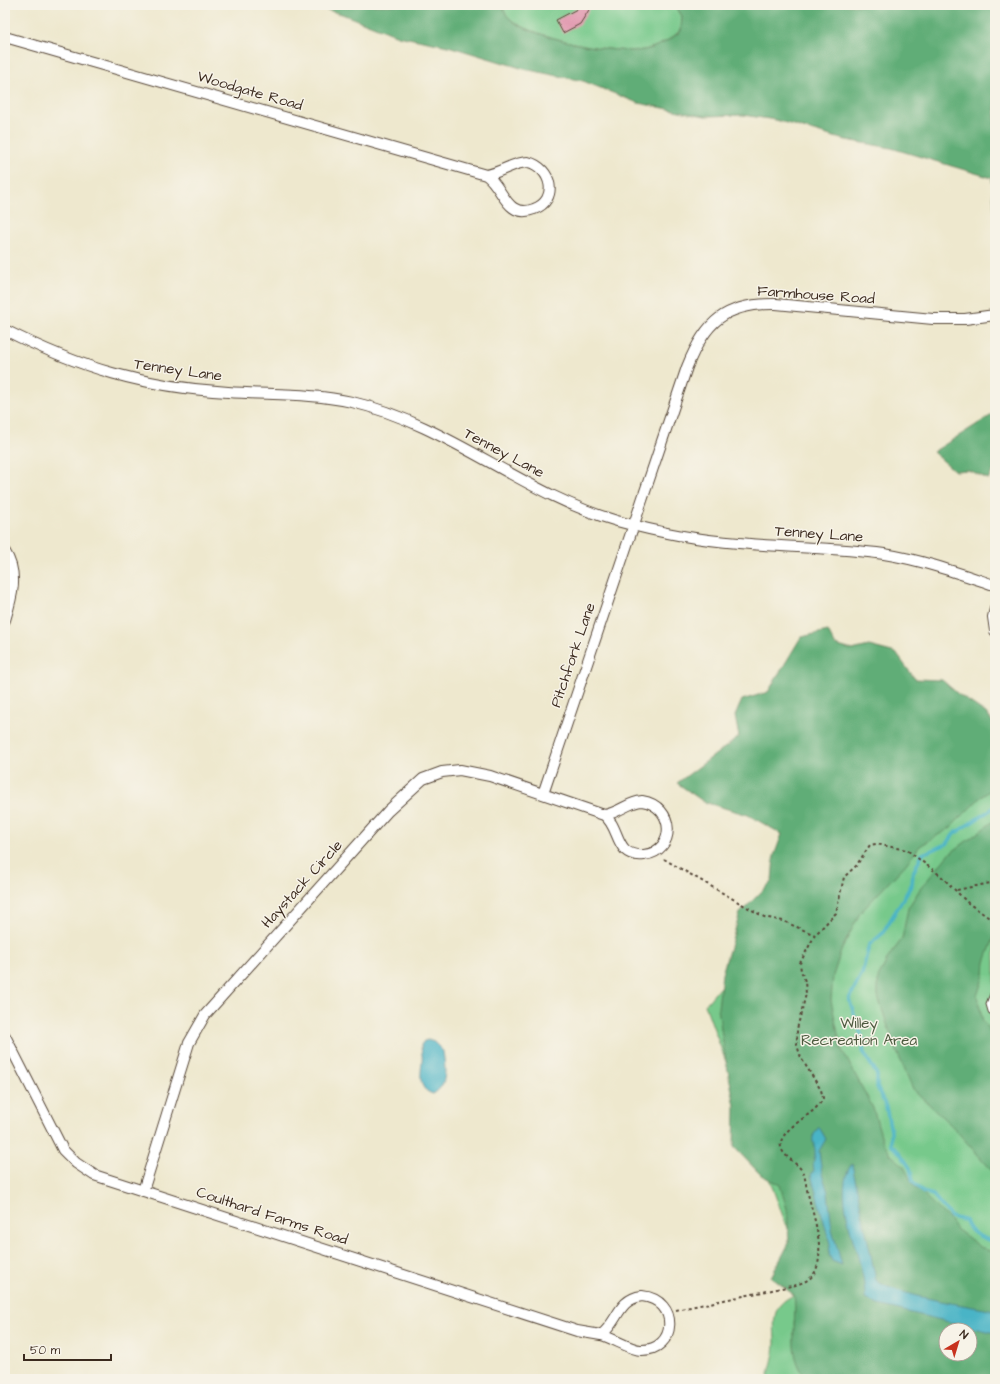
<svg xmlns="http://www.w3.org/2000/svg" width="1000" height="1384" font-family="'Architects Daughter',sans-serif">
<rect width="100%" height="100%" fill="#f7f3e8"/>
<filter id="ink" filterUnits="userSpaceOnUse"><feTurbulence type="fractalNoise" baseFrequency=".025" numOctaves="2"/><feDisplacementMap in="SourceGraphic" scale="8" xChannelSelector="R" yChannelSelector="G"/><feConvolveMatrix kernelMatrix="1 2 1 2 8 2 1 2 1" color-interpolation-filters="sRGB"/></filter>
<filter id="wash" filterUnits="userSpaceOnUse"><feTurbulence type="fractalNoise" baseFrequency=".012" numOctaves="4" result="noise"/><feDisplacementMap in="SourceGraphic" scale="16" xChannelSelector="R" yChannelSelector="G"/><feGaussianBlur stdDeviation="0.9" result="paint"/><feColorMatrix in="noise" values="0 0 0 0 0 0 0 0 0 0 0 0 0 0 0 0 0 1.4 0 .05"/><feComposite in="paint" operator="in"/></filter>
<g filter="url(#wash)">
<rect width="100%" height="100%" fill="#eee8ce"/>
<path fill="#77c98b" stroke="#597a54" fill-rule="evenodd" d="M502,5H675L682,16L681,30C670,40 658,47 644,50C618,55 528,37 509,18C506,15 503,9 502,5Z
M995,770V1379H843L705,1005L790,903ZM946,1330H970V1354H946Z
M794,1295L796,1308L794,1323L805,1376L807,1379H768C770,1367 775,1354 775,1342C774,1319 771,1306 794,1295Z"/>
<path fill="#61ad77" stroke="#4e6c4a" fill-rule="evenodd" d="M309,5H502C503,9 506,15 509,18C528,37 618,55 644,50C658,47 670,40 681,31L682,16L675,5H995V220L992,178L891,148L841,139L776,120L743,115L705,116L638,103L583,81L524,69L448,46L398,36L342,14Z
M995,413V468L988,479L968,470L955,471L933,452Z
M828,631L835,645L852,650L869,646L896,653L915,679L942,680L958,694L986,713L995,725V787L981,797L950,828L920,846L906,864L860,913L841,951L833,976L831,1000L841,1048L873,1108L883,1142L891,1155L903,1165L914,1186L949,1219L955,1228L982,1248L995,1253V1378L993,1379H807C785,1352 798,1325 794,1295L771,1277L789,1243L787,1209L780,1185L761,1175L734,1147L735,1106L725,1056L718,1008L722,974L740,913L772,881L774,856L782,834L748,815L704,802L677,783L739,737L735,716L742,700L768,692L801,637ZM946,1330H970V1354H946Z
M995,820V935L985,962L984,975L977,996L983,1021L995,1039V1174L953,1127L913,1089L894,1045L878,997V978L888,958L902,939L908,908L920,889L948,855Z"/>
<path fill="#49b4c6" stroke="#426f72" d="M428,1040L434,1042L443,1051C445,1066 449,1085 433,1094C417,1089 421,1075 422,1061C423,1056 421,1051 421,1045L424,1041Z
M819,1127L826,1139L819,1151L822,1173L828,1192L832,1229L842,1265L832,1261L829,1255L830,1244L811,1175L814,1170C812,1161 814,1162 815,1155C816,1141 807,1142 819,1127Z
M852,1164L876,1280C892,1295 971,1306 995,1311V1333L878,1305L865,1298C865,1289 864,1281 862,1273C856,1244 832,1189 852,1164Z"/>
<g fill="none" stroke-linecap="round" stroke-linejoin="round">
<path stroke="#49b4c6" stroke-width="3.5" d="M995,805L992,809L954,834L947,844L922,854L913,873L912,884L882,934L869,945L862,974L849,999L864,1043L863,1051L877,1075V1087L886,1107L891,1131V1145L900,1153L910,1168L913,1181L922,1192L933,1195L951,1217L966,1221C970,1235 983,1237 995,1243"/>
</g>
<g id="blocks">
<path fill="#df91aa" d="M579,5H592L580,24L563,33L556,20L577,9Z"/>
</g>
</g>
<g filter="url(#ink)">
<use href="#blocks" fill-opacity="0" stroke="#564638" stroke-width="1"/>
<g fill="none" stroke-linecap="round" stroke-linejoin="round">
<defs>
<path id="service" d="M995,990L989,1004L991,1011L995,1013"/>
<path id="minor" d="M5,37L486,175
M528,162C552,168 559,200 534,209C506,220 503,186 486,175C501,173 513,162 528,162Z
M5,330C80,368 144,387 228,392C269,395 312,393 352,402C448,424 523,494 617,521C657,532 697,540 739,543C788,548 836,547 884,554C922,560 958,573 994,585
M5,552C19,574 12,597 5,620
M995,609L993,617L995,631
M543,794L687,367C705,322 725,303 776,304L933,319H965L995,315
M642,801C675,806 677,851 644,855C614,858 621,827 604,815C619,813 628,802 642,801Z
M5,1036L63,1150L76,1163L94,1175L577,1331L601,1335
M143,1191L189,1043L205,1015L388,811L423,779L442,772L460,770L490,776L604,815
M642,1296C680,1300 677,1351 641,1350C631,1350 613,1338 601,1335C618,1322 618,1299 642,1296Z"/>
</defs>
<use href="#service" stroke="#564638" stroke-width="7"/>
<use href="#minor" stroke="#564638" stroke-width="12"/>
<path stroke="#564638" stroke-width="2" stroke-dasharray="3 3" stroke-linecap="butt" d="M664,859L764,917L783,921L815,935
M957,890L995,882
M676,1310L796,1285C804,1282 811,1280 815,1272C826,1251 813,1215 808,1194C806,1187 806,1179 803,1173C799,1162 778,1156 781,1142C785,1125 817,1114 823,1098L821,1090L801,1058L797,1045V1029L806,994L805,981L801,971L800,963L815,935L836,913L844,877L856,866L870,845L876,844L907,850L941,876L968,903L995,922"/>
<use href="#service" stroke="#fff" stroke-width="5"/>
<use href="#minor" stroke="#fff" stroke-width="10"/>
</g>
</g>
<g text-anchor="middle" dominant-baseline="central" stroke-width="3" stroke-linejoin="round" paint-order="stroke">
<g font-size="15" fill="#3b2a1e" stroke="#f7f3e8">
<text transform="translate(250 91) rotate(16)">Woodgate Road</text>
<text transform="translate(816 295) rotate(4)">Farmhouse Road</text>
<text transform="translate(178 370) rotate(8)">Tenney Lane</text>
<text transform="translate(504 453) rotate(28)">Tenney Lane</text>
<text transform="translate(819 534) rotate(4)">Tenney Lane</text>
<text transform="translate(573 655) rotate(-71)">Pitchfork Lane</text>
<text transform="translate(302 884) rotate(-48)">Haystack Circle</text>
<text transform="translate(272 1216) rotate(18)">Coulthard Farms Road</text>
</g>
<g font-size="15" fill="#4d5a3f" stroke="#f7f3e8">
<text x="859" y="1023">Willey<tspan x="859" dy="17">Recreation Area</tspan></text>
</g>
</g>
<rect width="1000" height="1384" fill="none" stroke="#f7f3e8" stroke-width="20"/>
<g transform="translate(958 1342) rotate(38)"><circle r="19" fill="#f7f3e8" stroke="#aca397"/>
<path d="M0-3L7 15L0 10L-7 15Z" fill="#c8321e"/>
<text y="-6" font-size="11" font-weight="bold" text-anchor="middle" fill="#3b2a1e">N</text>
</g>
<path d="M24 1354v6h87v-6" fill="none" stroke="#3b2a1e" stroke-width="2"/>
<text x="30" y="1354" font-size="12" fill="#3b2a1e" stroke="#f7f3e8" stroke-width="3" paint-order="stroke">50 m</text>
</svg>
